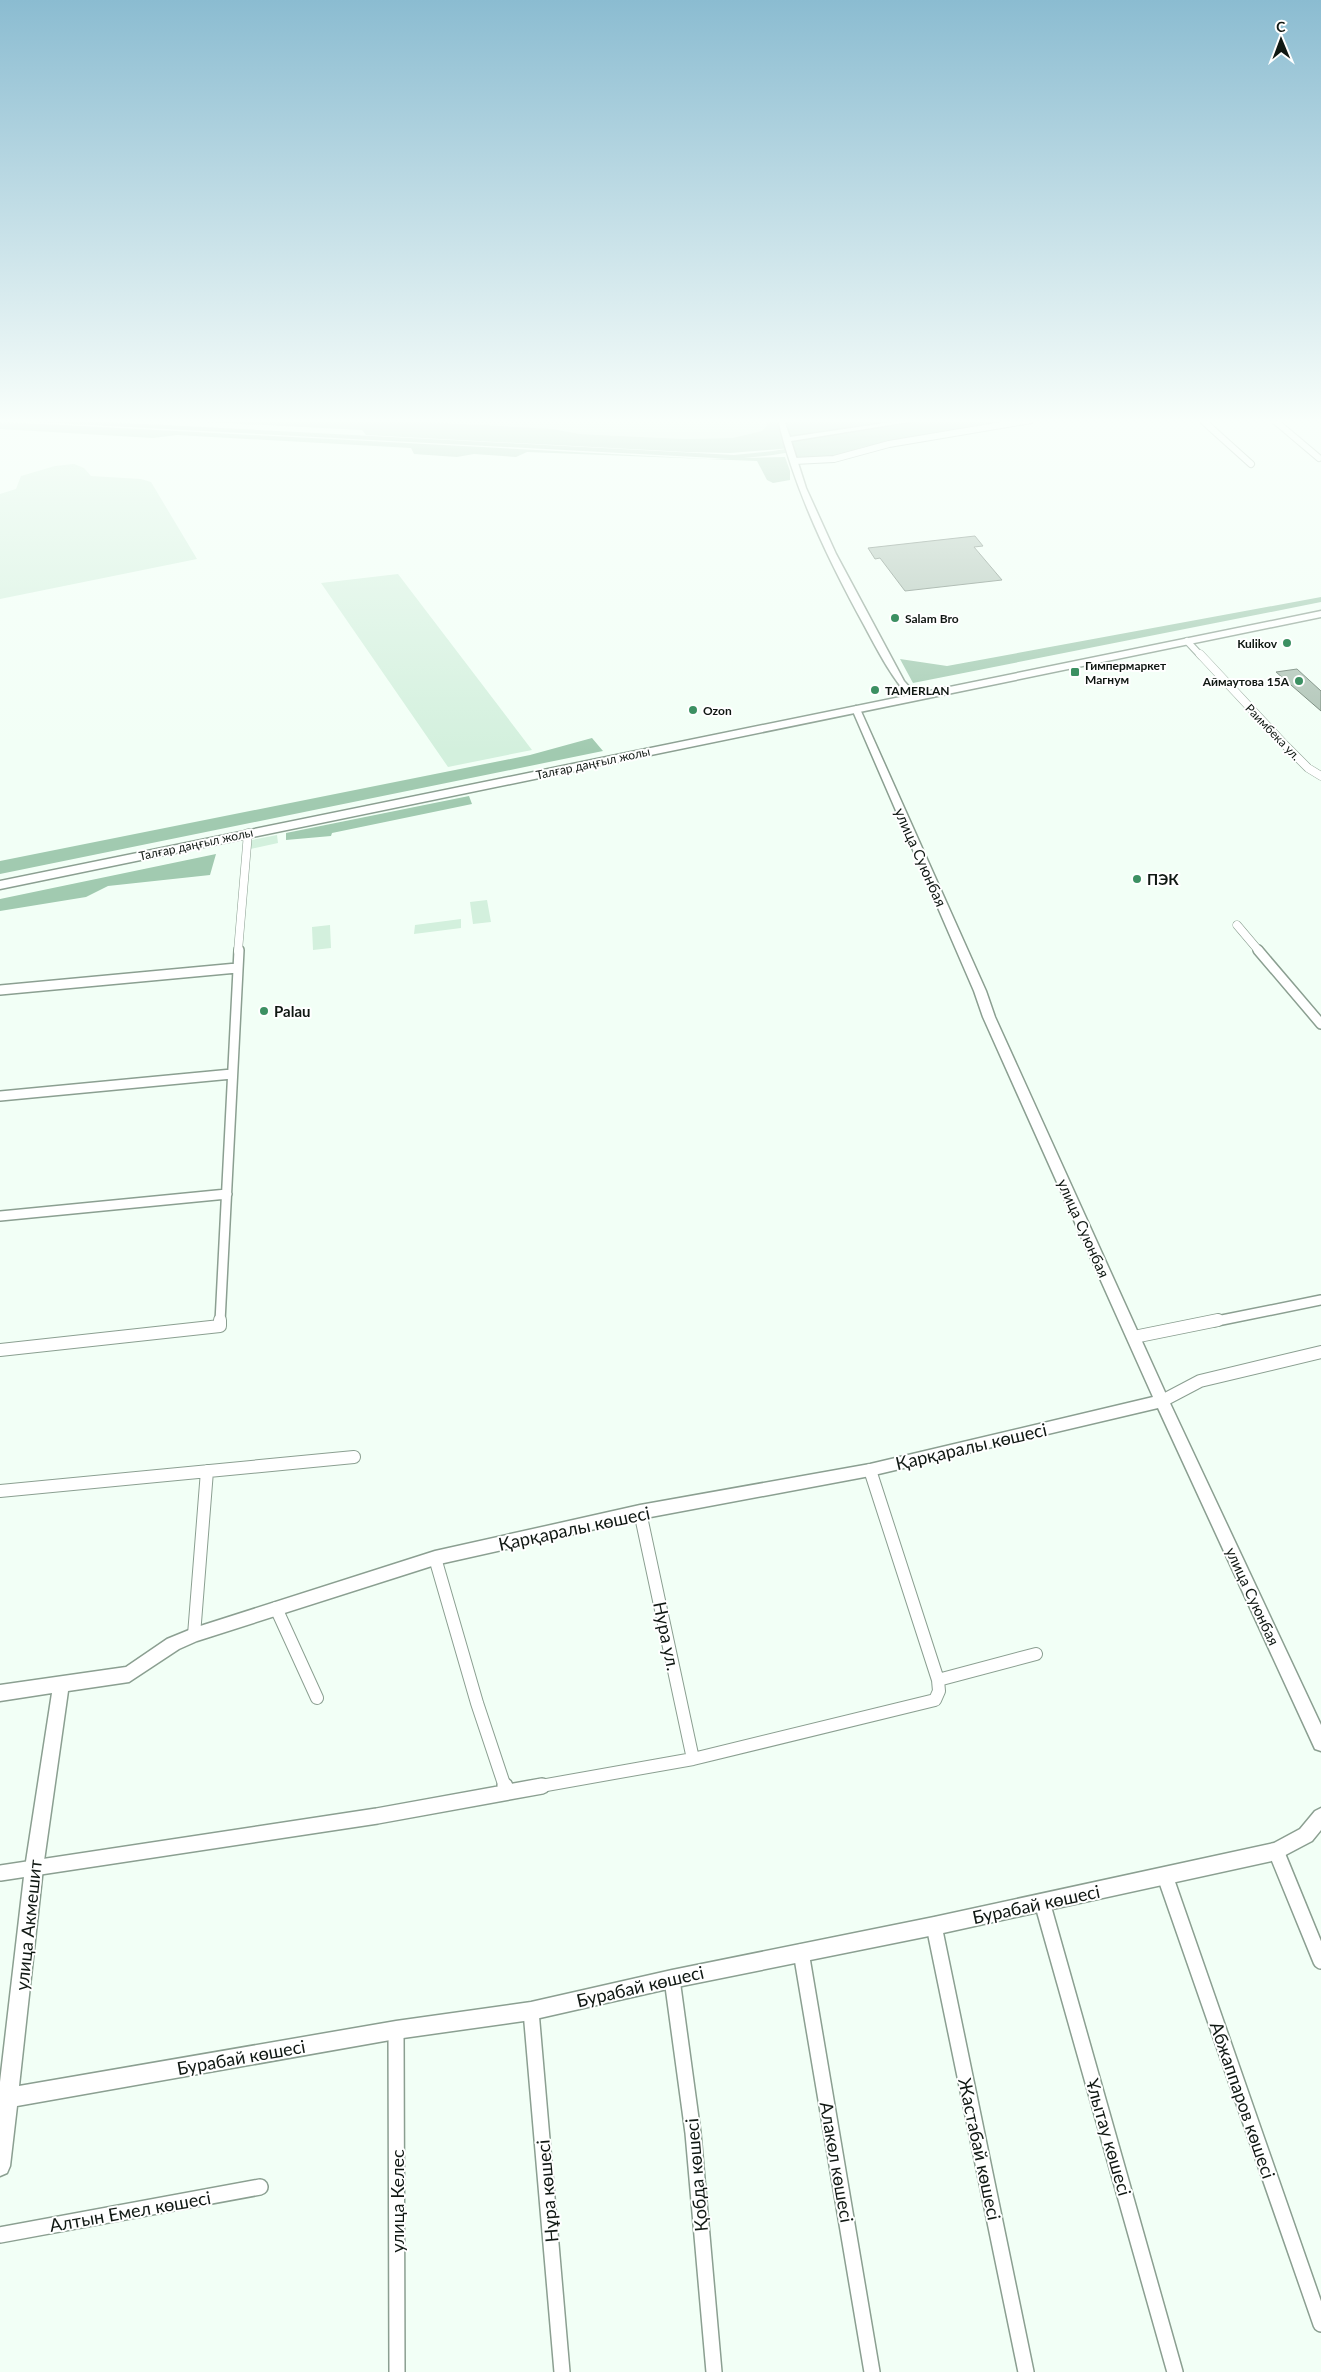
<svg xmlns="http://www.w3.org/2000/svg" width="1321" height="2372" font-family="Lato,sans-serif">
<rect width="100%" height="100%" fill="#f2fff6"/>
<path fill="#d3f0dd" d="M394,420H766L767,425L762,431L732,438L685,439L580,434L553,429Z
M74,464L84,468L91,476L141,479L151,482L197,559L0,599V494L16,489L21,476L55,466Z
M398,574L532,750L448,767L321,583Z
M277,835L278,843L246,850L247,841Z
M487,900L491,922L473,924L470,902Z
M461,919V928L414,934L415,925Z
M330,925L331,948L313,950L312,927Z"/>
<path fill="#a1cab0" d="M164,420H394L553,429L580,434L685,439L732,438L762,431L767,425L766,420H1024L863,447L836,457L797,459L792,448L730,453L687,452L366,435L362,430Z
M6,422L708,459L785,457L790,471V480L773,483L767,480L757,461L527,452L516,457L474,454L457,457L414,454L411,448L177,435L153,438L0,429V423Z
M1321,597V602L913,683L900,659L947,666Z
M592,738L603,751L0,874V861L530,755Z
M469,796L472,804L332,833L331,836L286,840V833Z
M216,854L210,875L108,886L86,897L0,911V899Z"/>
<g fill="none" stroke-linecap="round" stroke-linejoin="round">
<path fill="#a0c8ae" fill-rule="evenodd" d="M31,420H70L734,455L773,451L966,420H981L773,455L734,459L34,422Z"/>
</g>
<path fill="#adc2b4" stroke="#697c6f" d="M975,536L983,546L974,547L1002,580L905,591L880,558L875,559L868,548Z
M1297,669L1321,691V711L1276,672Z"/>
<g fill="none" stroke-linecap="round" stroke-linejoin="round">
<defs>
<path id="minor-far4" d="M1202,420L1251,464
M1274,420L1319,458
M794,461L834,459L889,444L1031,420
M1187,641L1201,656"/>
<path id="minor-far3" d="M1200,654L1285,745L1308,768L1321,776
M1237,925L1259,951
M238,951L248,833"/>
<path id="minor-far2" d="M1258,950L1321,1024
M0,990L237,968
M0,1096L232,1074
M0,1216L227,1194
M220,1322L239,950
M1212,1322L1321,1300"/>
<path id="minor-far1" d="M1134,1337L1218,1320
M0,1350L220,1326V1320
M1162,1401L1200,1381L1321,1352
M870,1470L938,1680
M0,1491L354,1457
M640,1512L693,1759
M435,1558L477,1703L505,1787
M276,1608L317,1698
M194,1635L207,1471
M535,1787L693,1759L935,1700L939,1691L938,1680L1036,1654"/>
<path id="minor" d="M505,1786L507,1792
M1276,1851L1321,1961
M0,1873L377,1816L542,1786
M1165,1876L1321,2324
M1042,1902L1175,2372
M934,1926L1026,2372
M801,1952L872,2372
M672,1979L693,2133L714,2372
M531,2011L562,2372
M396,2030L397,2372
M0,2235L260,2187"/>
<path id="tertiary" d="M778,420H784L790,437L906,420H921L791,441L806,488L836,554L904,681L918,697L917,699H911C891,677 878,651 864,625C829,561 795,491 778,420Z
M856,706L860,709L986,991L995,1017L1169,1401L1321,1725V1751L1315,1749L1158,1408L870,1476L640,1519L435,1565L197,1641L179,1649L129,1682L68,1691L43,1868L19,2086L396,2021L531,2002L672,1970L934,1917L1274,1843L1300,1829L1315,1811L1321,1808V1830L1312,1841L1276,1860L934,1935L672,1988L531,2020L396,2039L17,2106L10,2166L7,2173L0,2176V2082L25,1868L52,1693L0,1701V1685L126,1667L167,1639L194,1628L435,1551L640,1505L870,1464L1153,1397L983,1017L974,991L852,709Z"/>
<path id="primary" d="M1321,611V617L0,889V881Z"/>
</defs>
<use href="#minor-far4" stroke="#8b9f91" stroke-width="8"/>
<use href="#minor-far3" stroke="#8b9f91" stroke-width="9"/>
<use href="#minor-far2" stroke="#8b9f91" stroke-width="12"/>
<use href="#minor-far1" stroke="#8b9f91" stroke-width="14"/>
<use href="#minor" stroke="#8b9f91" stroke-width="18"/>
<use href="#tertiary" stroke="#8b9f91" stroke-width="3"/>
<use href="#primary" stroke="#8b9f91" stroke-width="3"/>
<use href="#minor-far4" stroke="#fff" stroke-width="6"/>
<use href="#minor-far3" stroke="#fff" stroke-width="8"/>
<use href="#minor-far2" stroke="#fff" stroke-width="9"/>
<use href="#minor-far1" stroke="#fff" stroke-width="12"/>
<use href="#minor" stroke="#fff" stroke-width="15"/>
<use href="#tertiary" fill="#fff" fill-rule="evenodd"/>
<use href="#primary" fill="#fff" fill-rule="evenodd"/>
</g>
<linearGradient id="sky" x2="0" y2="1"><stop stop-color="#8bbcd1"/><stop offset="0.56" stop-color="#f9fffb"/><stop offset="1" stop-color="#f9fffb" stop-opacity="0"/></linearGradient>
<rect width="1321" height="752" fill="url(#sky)"/>
<g fill="#3c9062" stroke="#fff" stroke-width="2">
<circle cx="895" cy="618" r="5"/>
<circle cx="1287" cy="643" r="5"/>
<rect x="1070" y="667" width="10" height="10" rx="2.5"/>
<circle cx="1299" cy="681" r="5"/>
<circle cx="875" cy="690" r="5"/>
<circle cx="693" cy="710" r="5"/>
<circle cx="1137" cy="879" r="5"/>
<circle cx="264" cy="1011" r="5"/>
</g>
<g text-anchor="middle" dominant-baseline="central" stroke-width="4" stroke-linejoin="round" paint-order="stroke">
<g font-size="12" font-weight="bold" fill="#101813" stroke="#fff" text-anchor="start">
<text x="905" y="618">Salam Bro</text>
<text x="1277" y="643" text-anchor="end">Kulikov</text>
<text x="1085" y="665">Гимпермаркет<tspan x="1085" dy="14">Магнум</tspan></text>
<text x="1289" y="681" text-anchor="end">Аймаутова 15А</text>
<text x="885" y="690">TAMERLAN</text>
<text x="703" y="710">Ozon</text>
</g>
<g font-size="12" fill="#101813" stroke="#fff">
<text transform="translate(1273 732) rotate(46)">Раимбека ул.</text>
<text transform="translate(593 763) rotate(-12)">Талғар даңғыл жолы</text>
<text transform="translate(196 844) rotate(-12)">Талғар даңғыл жолы</text>
</g>
<g font-size="15" fill="#101813" stroke="#fff">
<text transform="translate(921 857) rotate(66)">улица Суюнбая</text>
<text transform="translate(1084 1228) rotate(66)">улица Суюнбая</text>
<text transform="translate(1253 1596) rotate(65)">улица Суюнбая</text>
</g>
<g font-size="15" font-weight="bold" fill="#101813" stroke="#fff" text-anchor="start">
<text x="1147" y="879">ПЭК</text>
<text x="274" y="1011">Palau</text>
</g>
<g font-size="18" fill="#101813" stroke="#fff">
<text transform="translate(971 1446) rotate(-13)">Қарқаралы көшесі</text>
<text transform="translate(574 1528) rotate(-12)">Қарқаралы көшесі</text>
<text transform="translate(667 1636) rotate(78)">Нура ул.</text>
<text transform="translate(1036 1904) rotate(-12)">Бурабай көшесі</text>
<text transform="translate(28 1925) rotate(-84)">улица Акмешит</text>
<text transform="translate(640 1986) rotate(-13)">Бурабай көшесі</text>
<text transform="translate(241 2057) rotate(-10)">Бурабай көшесі</text>
<text transform="translate(1243 2100) rotate(71)">Абжаппаров көшесі</text>
<text transform="translate(1109 2137) rotate(74)">Ұлытау көшесі</text>
<text transform="translate(980 2149) rotate(78)">Жастабай көшесі</text>
<text transform="translate(837 2162) rotate(80)">Алакөл көшесі</text>
<text transform="translate(696 2175) rotate(-95)">Қобда көшесі</text>
<text transform="translate(547 2191) rotate(-95)">Нұра көшесі</text>
<text transform="translate(397 2201) rotate(-90)">улица Келеc</text>
<text transform="translate(130 2211) rotate(-10)">Алтын Емел көшесі</text>
</g>
</g>
<g transform="translate(1281 40) rotate(359)" stroke="#ffffff" stroke-width="4" paint-order="stroke">
<path d="M0-4L9 19L0 12L-9 19Z" fill="#101813"/>
<text y="-8" font-size="14" font-weight="bold" text-anchor="middle" fill="#101813">С</text>
</g>
</svg>
